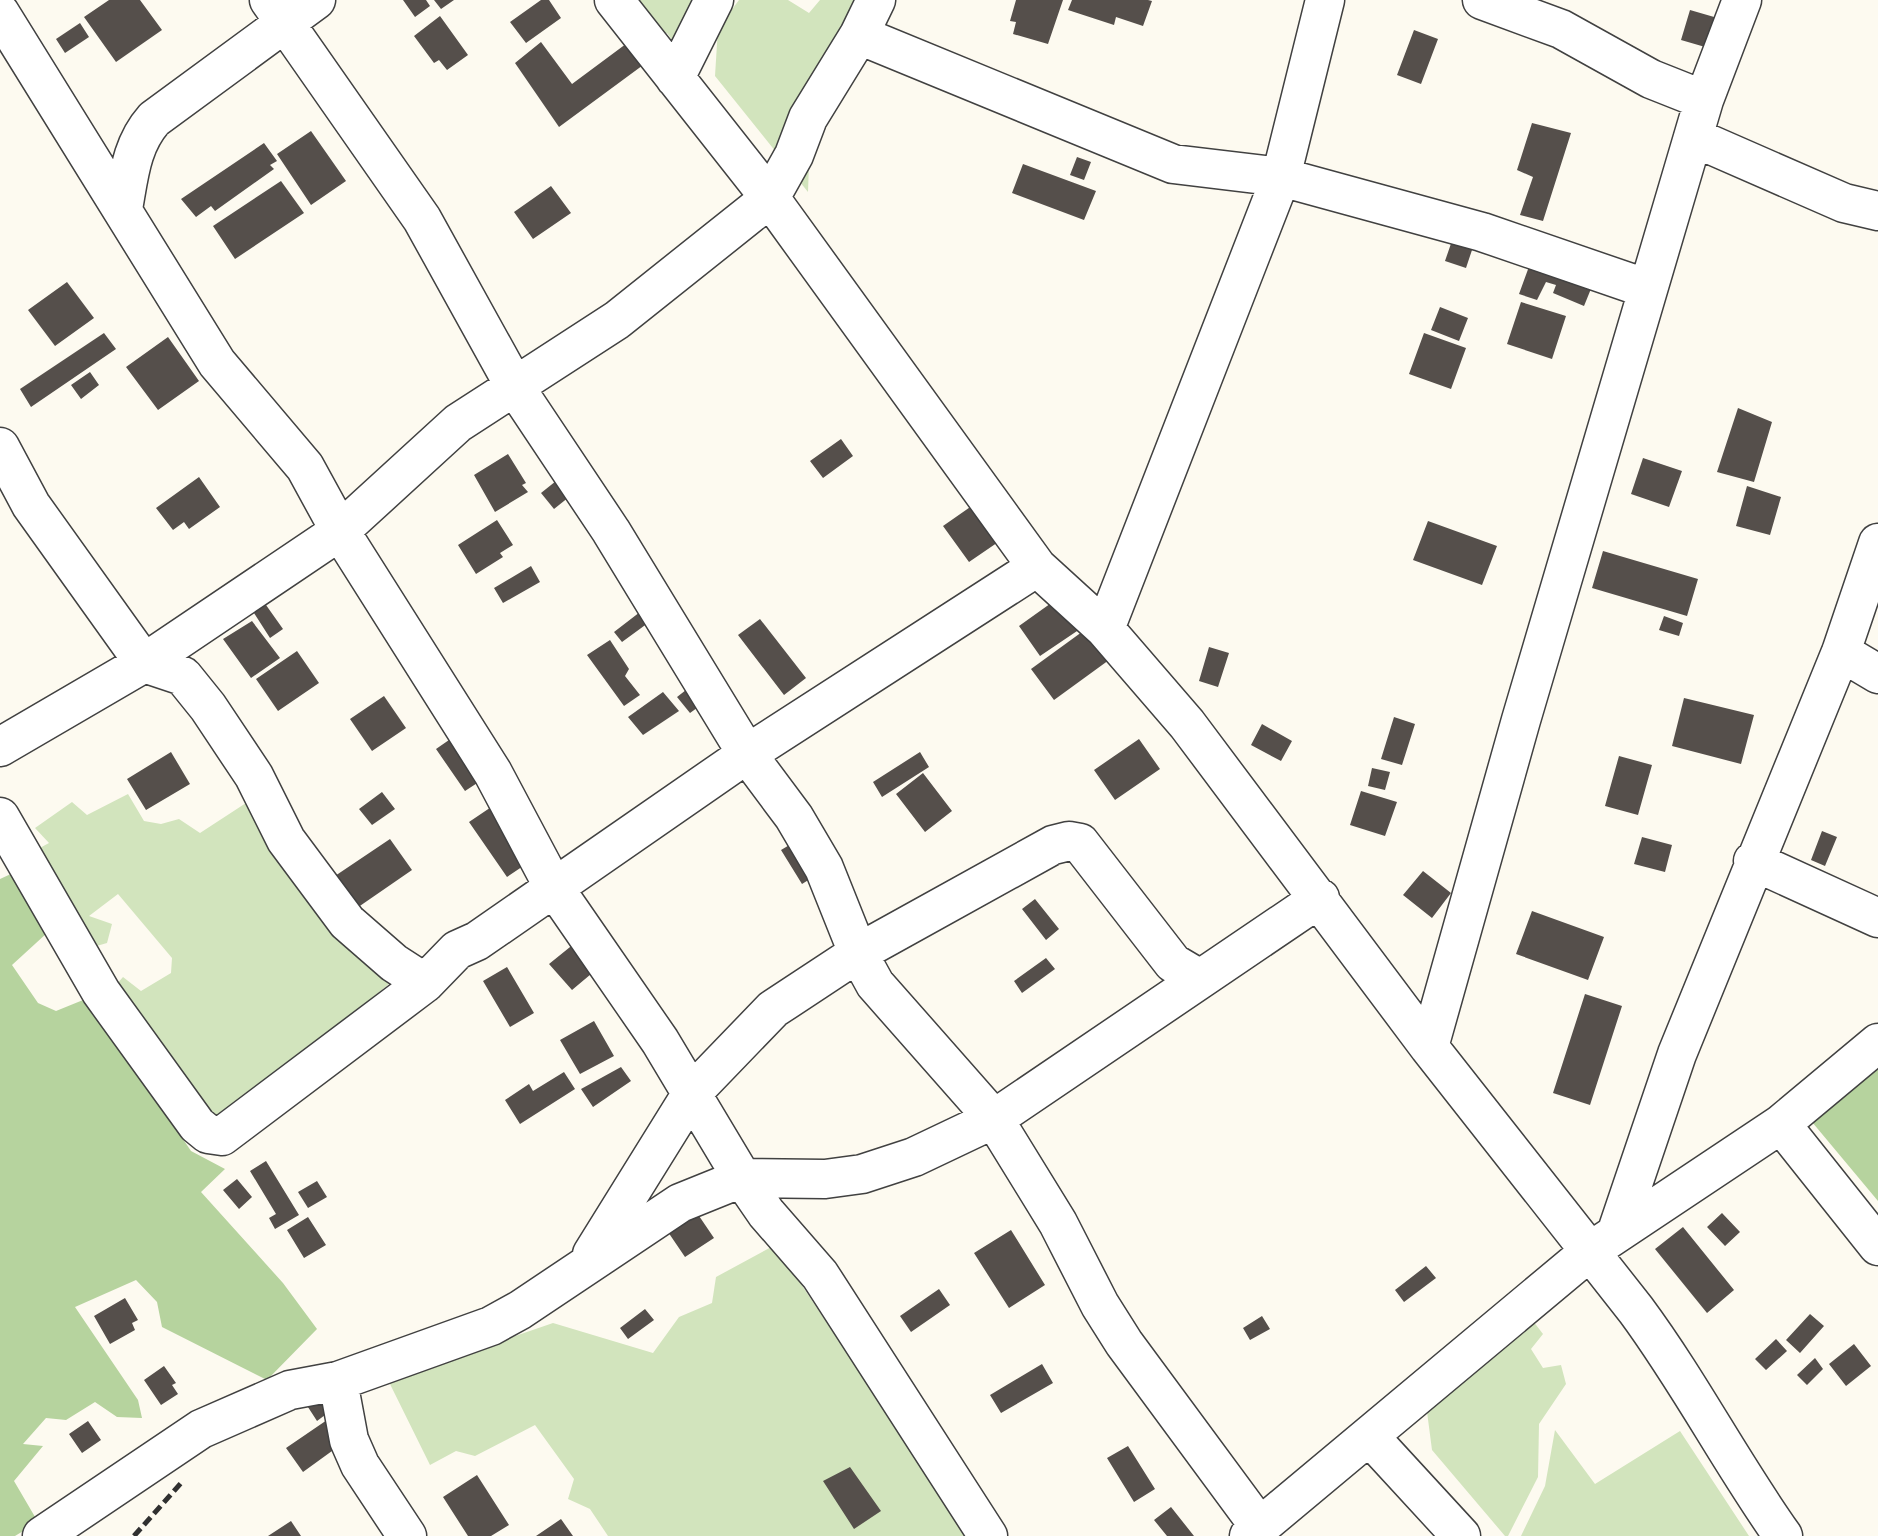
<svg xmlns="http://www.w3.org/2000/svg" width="1878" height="1536" font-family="'Source Serif 4',serif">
<rect width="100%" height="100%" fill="#fdfaf0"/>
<path fill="#d2e4bd" d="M630,0H713L677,47L667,33L658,37Z
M739,0H788L809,13L820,0H881L810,135L808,192L715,76L718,28Z
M128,794L144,821L161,824L179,819L200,833L246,803L353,941L396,978L222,1124L202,1119L108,994L123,977L141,991L171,973L172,958L118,894L89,916L112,924L107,943L93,947L38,849L49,843L35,828L72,802L87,815Z
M775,1245L969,1536H608L590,1509L568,1499L574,1479L535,1425L475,1456L456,1451L430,1465L388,1380L553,1323L653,1353L679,1317L712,1303L716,1277Z
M1533,1321L1543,1334L1531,1349L1543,1368L1561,1365L1566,1384L1539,1424L1538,1477L1508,1536H1505L1432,1450L1426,1404Z
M1555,1430L1595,1484L1680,1431L1749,1536H1521L1545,1486Z"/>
<path fill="#b6d39e" d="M13,873L47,933L12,965L38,1003L56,1011L88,998L191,1151L225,1169L201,1192L283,1283L317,1329L267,1380L162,1327L157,1302L136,1280L75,1307L138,1400L142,1418L117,1417L95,1402L66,1420L46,1418L23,1444L43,1446L14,1481L38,1522L15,1536H0V879Z
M1878,1053V1201L1807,1116Z"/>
<path fill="#554f4b" d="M109,0H140L162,30L116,62L84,17Z
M403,0H426L430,6L415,17Z
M434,0H454L441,9Z
M541,0H549L561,18L526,43L510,22Z
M1016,0H1063L1048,44L1013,34L1016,22L1010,21Z
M1072,0H1148L1152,1L1143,26L1116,17L1114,25L1068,10Z
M1690,10L1721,19L1712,49L1681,40Z
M440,16L468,55L447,70L439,60L434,63L414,36Z
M80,23L89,37L65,53L56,39Z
M1414,30L1438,39L1421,84L1397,75Z
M638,35L654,57L559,127L515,63L541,42L572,84Z
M1532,123L1571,133L1543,221L1520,215L1533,177L1517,170Z
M311,131L346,181L311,205L277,154Z
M264,143L277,161L270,165L274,169L215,211L211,206L196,217L181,199Z
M1077,157L1091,162L1084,180L1070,175Z
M1023,164L1096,191L1084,220L1012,193Z
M281,181L304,213L235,259L213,226Z
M551,186L571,213L533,239L514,212Z
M1455,232L1476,238L1466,268L1445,261Z
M1534,253L1597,274L1584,306L1553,293L1556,285L1546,282L1537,300L1519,294Z
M67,282L94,318L55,346L28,310Z
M1521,302L1566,316L1552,359L1507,344Z
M1440,307L1468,318L1459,341L1431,330Z
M104,333L116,349L31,407L20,389Z
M1424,333L1466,348L1451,389L1409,374Z
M168,337L199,381L158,410L126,367Z
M90,372L99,385L81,399L71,385Z
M1738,408L1772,422L1754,482L1717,472Z
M841,439L853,456L823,478L810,461Z
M508,454L526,483L522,485L528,492L495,512L474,475Z
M1643,458L1682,471L1669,507L1631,494Z
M199,477L220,507L189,529L184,522L173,530L156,508Z
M561,477L574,493L554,509L541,493Z
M1747,486L1781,497L1770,535L1736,526Z
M976,503L1007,536L969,562L943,526Z
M497,520L513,545L500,553L503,557L476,574L458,545Z
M1428,521L1497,546L1482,585L1413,560Z
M1603,551L1698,579L1687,616L1592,588Z
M531,566L540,582L503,603L494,588Z
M1061,596L1083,627L1040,656L1019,626Z
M266,605L283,629L270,638L254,613Z
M640,612L648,623L622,642L614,632Z
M1664,616L1683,623L1679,636L1659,630Z
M760,619L806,678L784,695L738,635Z
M252,621L280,658L251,678L223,639Z
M1086,629L1109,660L1054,700L1031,669Z
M610,640L629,669L625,676L640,695L624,706L587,655Z
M1209,647L1229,653L1218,687L1199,681Z
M297,651L319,683L278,711L256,679Z
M695,683L708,700L690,713L677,697Z
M663,692L679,711L643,735L628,717Z
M384,696L406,728L372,751L350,719Z
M1684,698L1754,715L1741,764L1672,746Z
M1394,717L1415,724L1402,765L1381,759Z
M1262,724L1292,741L1281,761L1251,745Z
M462,731L491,774L465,791L436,749Z
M1139,739L1160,769L1115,800L1094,770Z
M171,752L190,784L146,810L127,779Z
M920,752L929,767L882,797L873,782Z
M1619,756L1652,765L1638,815L1605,806Z
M1372,768L1390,772L1385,790L1368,786Z
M923,773L952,811L925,832L896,794Z
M1361,791L1397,802L1385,836L1350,825Z
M382,792L395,809L372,825L359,809Z
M509,795L547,850L507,877L469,822Z
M813,831L834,864L802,884L781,850Z
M1822,831L1837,837L1825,866L1811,860Z
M1642,837L1672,845L1665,872L1634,864Z
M390,839L412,870L354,910L332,878Z
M1423,871L1451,893L1432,918L1403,895Z
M1035,899L1059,929L1046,940L1022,909Z
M1532,911L1604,937L1588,980L1516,954Z
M575,943L597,969L572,990L549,964Z
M1046,958L1055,969L1022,993L1014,981Z
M507,967L534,1013L510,1027L483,981Z
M1585,994L1622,1006L1590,1105L1553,1093Z
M594,1021L614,1056L580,1074L560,1040Z
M621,1067L631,1081L593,1107L581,1089Z
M564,1072L575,1089L520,1124L505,1100L529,1084L533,1091Z
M266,1161L299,1215L275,1229L269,1218L276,1214L250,1171Z
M237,1179L252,1197L239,1209L223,1190Z
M317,1181L327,1197L308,1208L298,1192Z
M695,1210L714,1238L685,1257L666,1229Z
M1722,1213L1740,1232L1725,1246L1707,1227Z
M308,1217L326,1245L304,1258L287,1230Z
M1683,1227L1734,1290L1707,1313L1655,1249Z
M1011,1230L1045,1285L1009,1308L974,1253Z
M1426,1266L1436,1278L1404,1302L1395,1290Z
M939,1289L950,1305L911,1332L900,1316Z
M125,1298L138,1320L132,1323L135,1330L110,1344L94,1316Z
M645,1309L654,1320L628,1339L620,1328Z
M1810,1314L1824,1326L1800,1353L1786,1340Z
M1262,1316L1270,1329L1250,1340L1243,1328Z
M1776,1339L1787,1351L1766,1370L1755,1359Z
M1854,1344L1871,1366L1846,1386L1829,1364Z
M1815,1358L1823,1369L1807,1385L1797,1375Z
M1042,1364L1053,1383L1001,1413L990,1395Z
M164,1366L176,1383L172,1385L178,1394L161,1405L144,1380Z
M322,1393L333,1409L317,1421L306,1404Z
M327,1420L343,1443L303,1472L286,1448Z
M88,1421L101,1440L82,1453L69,1434Z
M1128,1446L1155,1489L1134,1502L1107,1458Z
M850,1467L881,1511L854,1529L823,1481Z
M477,1475L509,1525L491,1536H468L443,1497Z
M1171,1507L1194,1536H1167L1154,1520Z
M561,1519L573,1536H536Z
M291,1521L301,1536H268Z"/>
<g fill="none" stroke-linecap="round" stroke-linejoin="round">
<defs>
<path id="minor" d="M269,0L422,219L515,387L611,531L747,754L794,817L824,868L858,953L875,984L994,1119L1058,1223L1100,1305L1124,1343L1259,1526
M614,0L770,198L1037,567L1105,629L1187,724L1429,1047L1636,1310C1690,1383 1731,1463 1783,1536
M1482,0L1561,29L1651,79L1704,100
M0,13L217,363L305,467L340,531L493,773L553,886L660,1041L742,1178L766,1213L820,1275L988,1536
M859,35L1173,164L1281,177L1482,232L1648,289
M675,78L714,0
M1693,137L1844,203L1878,211
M123,209C129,176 131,145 154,119L316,0
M0,447L31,505L144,663L183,676L208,707L254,776L286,840L347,922L394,963L425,983L457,950L477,941L747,754L1037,567
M1105,629L1281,177L1325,0
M1841,652L1878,674
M0,747L144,663L340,531L458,423L617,320L770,198L794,155L808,118L859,35L876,0
M0,817L101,992L197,1125L208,1134L222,1136L425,983
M1753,861L1878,918
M1429,1047L1521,720L1704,100L1742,0
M1781,1124L1878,1246
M1616,1234L1677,1054L1841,652L1878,543
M592,1254L692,1093L773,1009L858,953L1053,845L1069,841L1080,843L1173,963L1200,979
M338,1381L349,1440L360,1465L407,1536
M1369,1436L1461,1536
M42,1536L201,1429L290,1390L338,1381L491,1326L520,1310L680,1203L742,1178L825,1179L862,1174L914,1157L994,1119L1320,898
M1249,1536L1589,1252L1781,1124L1878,1043"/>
</defs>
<use href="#minor" stroke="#414141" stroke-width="41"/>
<path stroke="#303030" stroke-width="5" stroke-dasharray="10 5" stroke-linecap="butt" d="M134,1536L182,1482"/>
<use href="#minor" stroke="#fff" stroke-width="38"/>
</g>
</svg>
